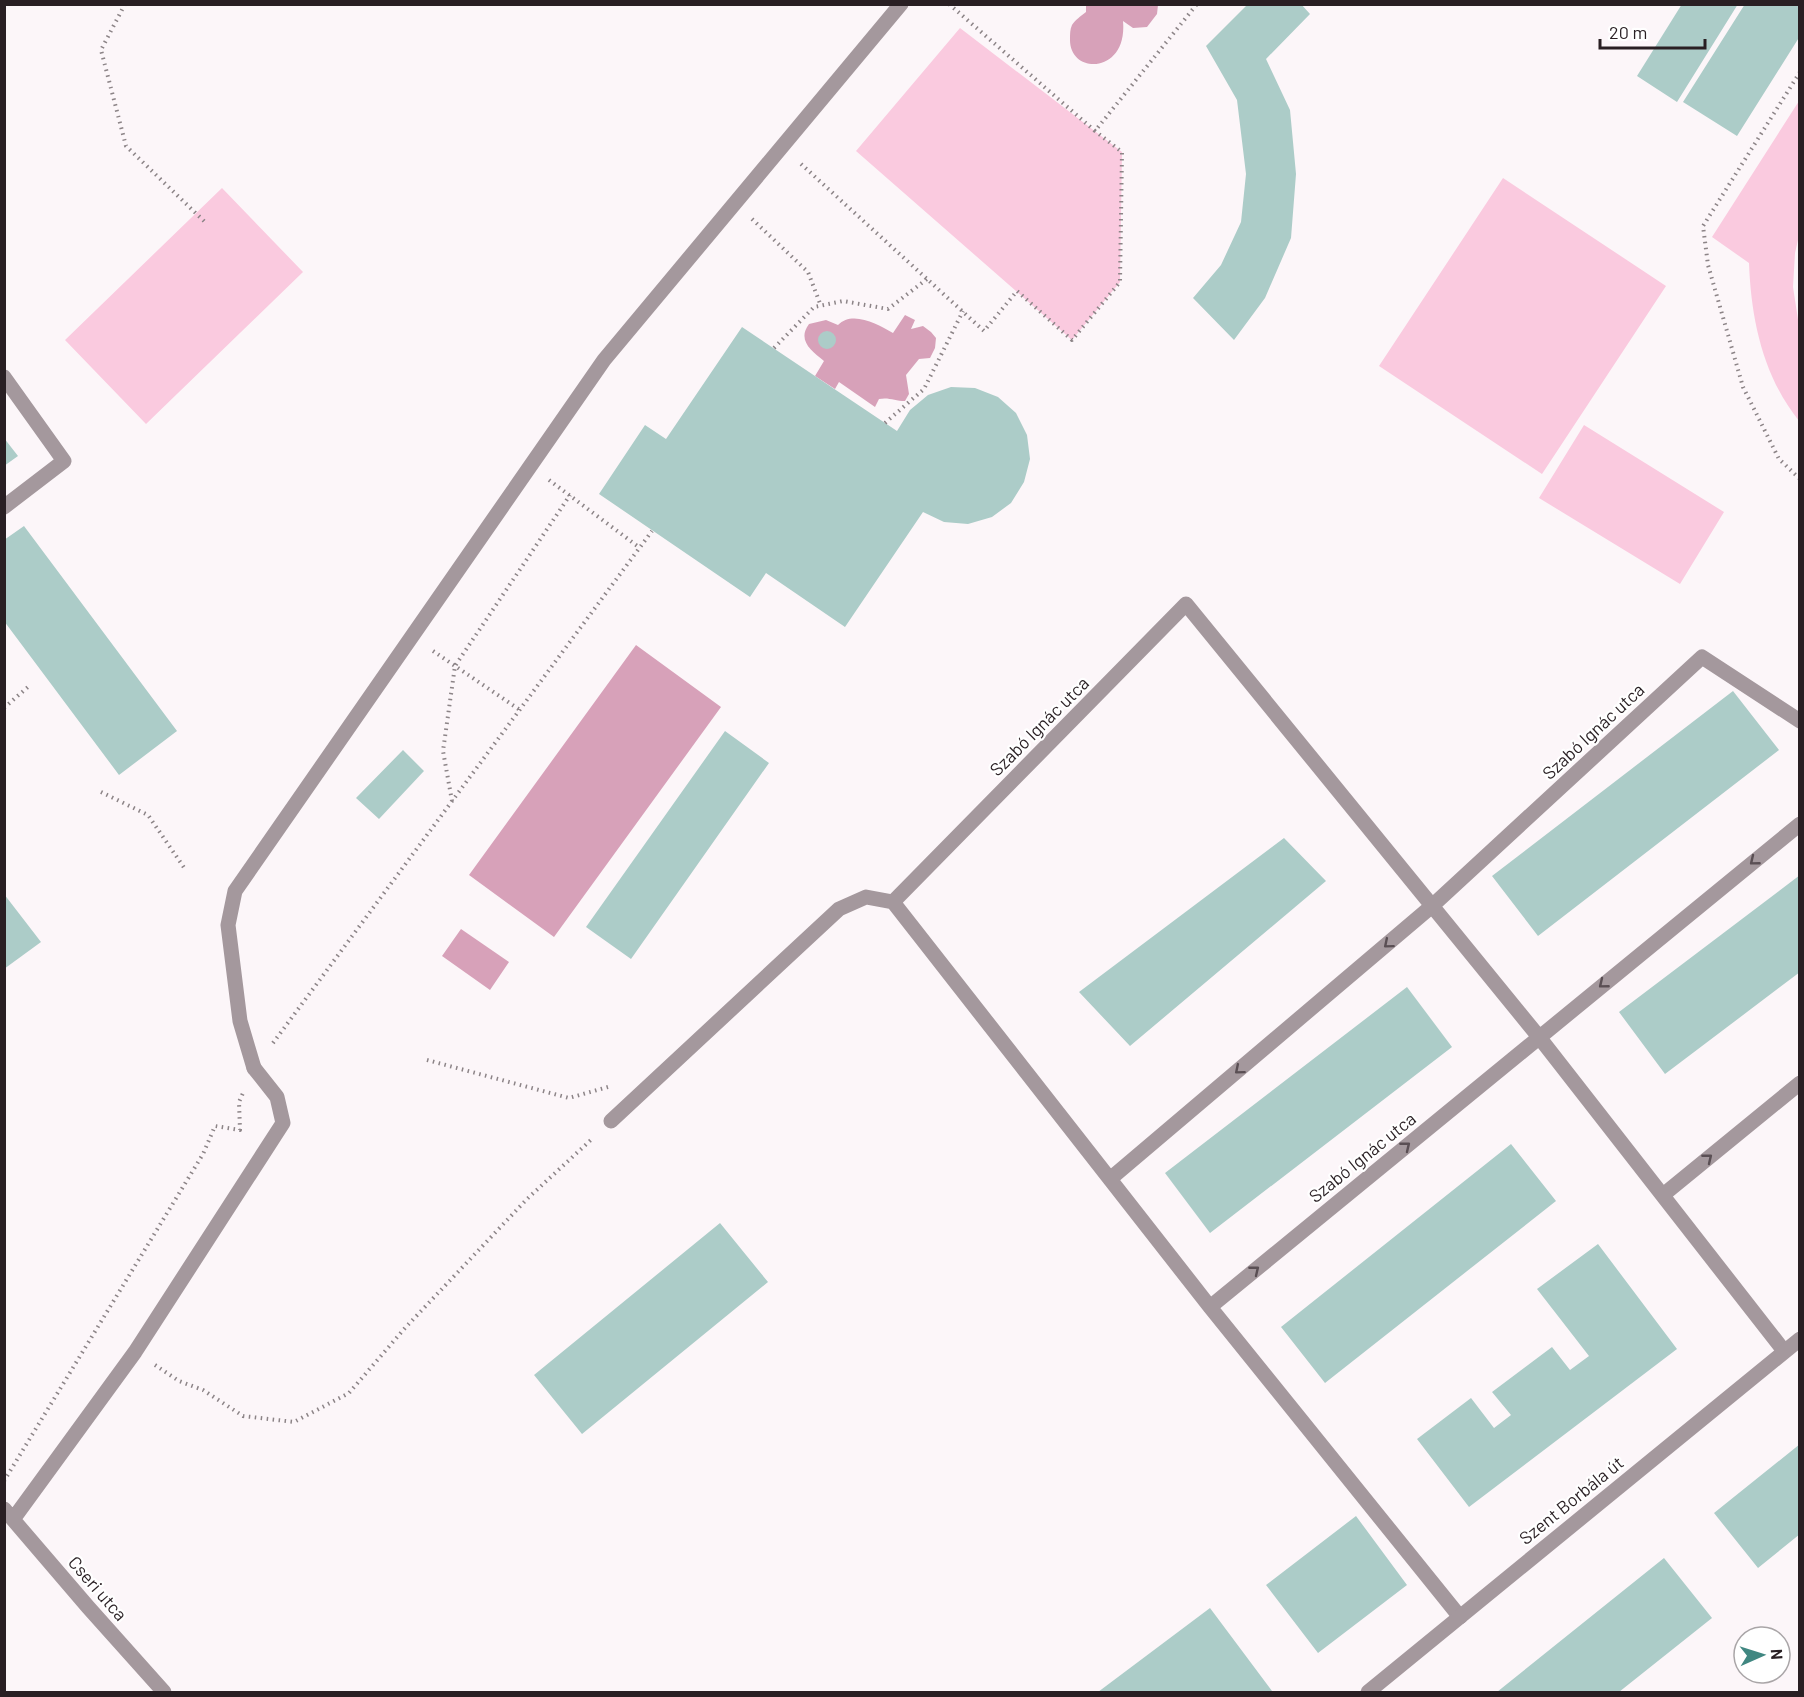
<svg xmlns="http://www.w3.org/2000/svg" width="1804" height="1697" font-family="Barlow,sans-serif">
<rect width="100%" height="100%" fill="#fcf6f9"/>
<path fill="#facadf" d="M960,28L1122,152L1120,282L1072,340L856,151Z
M1799,101L1800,231L1795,253L1793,287L1799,326V421C1763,376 1751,319 1749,263L1712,237Z
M1503,178L1666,286L1542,474L1379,366Z
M222,188L303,272L146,424L65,340Z
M1584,425L1724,512L1680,584L1539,498Z"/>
<path fill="#d7a1b9" d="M1086,5L1158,4V5L1157,14L1147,27L1133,28L1123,21C1128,75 1069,75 1070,39C1070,34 1070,29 1072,25C1075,20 1081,16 1086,12Z
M905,315L915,320L911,329L923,326L931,332L936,338L935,348L930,358L919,359L906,375L909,394L905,401C895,401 889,397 879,399L875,407L839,382L835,389L815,376L824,361C811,351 797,340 809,324L826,320L838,325C852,310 878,324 893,333Z
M636,645L721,707L554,937L469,875Z
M461,929L509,962L490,990L442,956Z"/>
<path fill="#acccc8" d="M1248,4H1301L1310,14L1266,59L1290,110L1296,174L1291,238L1265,298L1234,340L1193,298L1221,265L1241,222L1246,174L1237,100L1206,46Z
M1682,4H1738L1677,102L1637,76Z
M1745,4H1800V36L1737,136L1683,102Z
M742,327L897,431L910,410L928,395L951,387L975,388L998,397L1016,413L1027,435L1030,459L1024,482L1011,503L992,517L968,524L944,522L923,512L845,627L766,573L750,597L599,494L645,425L666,439Z
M818 340a9 9 0 1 1 18 0a9 9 0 1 1-18 0Z
M4,438L18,456L4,466Z
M24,526L177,731L119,775L4,621V540Z
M1733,691L1779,750L1538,936L1492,876Z
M725,731L769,763L631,959L586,927Z
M403,750L424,771L379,819L356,798Z
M1284,838L1326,881L1130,1046L1079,992Z
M1800,875V972L1665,1074L1619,1012Z
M4,894L41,942L4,969Z
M1407,987L1452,1047L1210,1233L1165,1173Z
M1511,1144L1556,1201L1325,1383L1281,1327Z
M720,1223L768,1282L582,1434L534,1375Z
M1598,1244L1677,1349L1469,1507L1417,1439L1471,1398L1494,1428L1511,1415L1492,1392L1552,1347L1570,1370L1589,1356L1537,1289Z
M1800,1444V1534L1758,1568L1714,1513Z
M1356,1516L1407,1585L1318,1653L1266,1585Z
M1664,1558L1712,1618L1619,1692H1497Z
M1210,1608L1272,1691L1098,1692Z"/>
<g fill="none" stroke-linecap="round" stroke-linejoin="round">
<path stroke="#8c8487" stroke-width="4" stroke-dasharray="1.5 4.5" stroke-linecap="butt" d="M125,4L101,50L126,146L206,223
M949,4L1095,131L1197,4
M1800,72L1703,226L1708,265L1743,387L1779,459L1800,479
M801,164L984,331L1017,291L1072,340L1120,282L1122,152L1095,131
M752,219L808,272L821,306
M774,348L814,307L843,301L888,309L927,279
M885,423L924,389L963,311
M549,480L640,548
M433,651L520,710
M4,708L29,686
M101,792L148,815L185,869
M452,801L443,751L455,666L570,495
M273,1043L652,531
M427,1060L569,1098L608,1087
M155,1365L179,1381L203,1390L243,1416L294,1422L349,1393L405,1328L527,1199L593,1138
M4,1481L203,1154L215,1126L240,1130L239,1102L243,1093"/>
<path stroke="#a4989d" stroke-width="15" d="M4,377L64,461L4,507
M254,1068L240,1021L228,925L235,891L604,360L901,4"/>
<path stroke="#a4989d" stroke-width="15" d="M893,902L1186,604L1539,1037L1784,1351
M893,902L1210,1307L1460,1617
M611,1121L839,909L866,897L893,902
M1110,1179L1432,906L1702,657L1800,721
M1663,1195L1800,1083
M1210,1307L1800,824
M4,1509L88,1607L164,1692
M14,1518L135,1352L283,1123L277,1097L254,1068"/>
<path stroke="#a4989d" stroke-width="15" d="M1368,1692L1800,1339"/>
</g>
<defs><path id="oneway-chevron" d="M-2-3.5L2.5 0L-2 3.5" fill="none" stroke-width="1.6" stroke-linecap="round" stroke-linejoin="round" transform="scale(1.5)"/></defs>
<g stroke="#5a4f54">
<use href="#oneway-chevron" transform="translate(1754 861) rotate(141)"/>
<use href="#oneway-chevron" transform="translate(1388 944) rotate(140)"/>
<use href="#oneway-chevron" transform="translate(1603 984) rotate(141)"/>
<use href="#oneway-chevron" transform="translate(1239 1070) rotate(140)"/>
<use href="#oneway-chevron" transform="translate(1406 1146) rotate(-39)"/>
<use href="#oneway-chevron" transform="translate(1708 1158) rotate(-39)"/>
<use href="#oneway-chevron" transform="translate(1255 1270) rotate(-39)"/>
</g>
<g text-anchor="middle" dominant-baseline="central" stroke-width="4.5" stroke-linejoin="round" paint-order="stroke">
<g font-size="18" fill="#291f23" stroke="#fff">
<text transform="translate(1039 726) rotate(-45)">Szabó Ignác utca</text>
<text transform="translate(1593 731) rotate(-43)">Szabó Ignác utca</text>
<text transform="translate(1362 1157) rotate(-39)">Szabó Ignác utca</text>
<text transform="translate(1571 1500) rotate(-39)">Szent Borbála út</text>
<text transform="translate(98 1588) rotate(49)">Cseri utca</text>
</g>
</g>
<rect width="1804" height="1697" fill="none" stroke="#291f23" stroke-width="12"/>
<g transform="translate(1762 1655) rotate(87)"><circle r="28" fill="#ffffff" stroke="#a9a5a7" stroke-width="1.5"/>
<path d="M0-4.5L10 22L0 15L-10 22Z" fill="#408781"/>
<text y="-9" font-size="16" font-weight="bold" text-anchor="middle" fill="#291f23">N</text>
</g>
<path d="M1600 39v9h105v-9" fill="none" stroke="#291f23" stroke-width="3"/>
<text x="1609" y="39" font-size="18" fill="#291f23" stroke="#ffffff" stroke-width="4.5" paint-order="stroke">20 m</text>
</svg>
